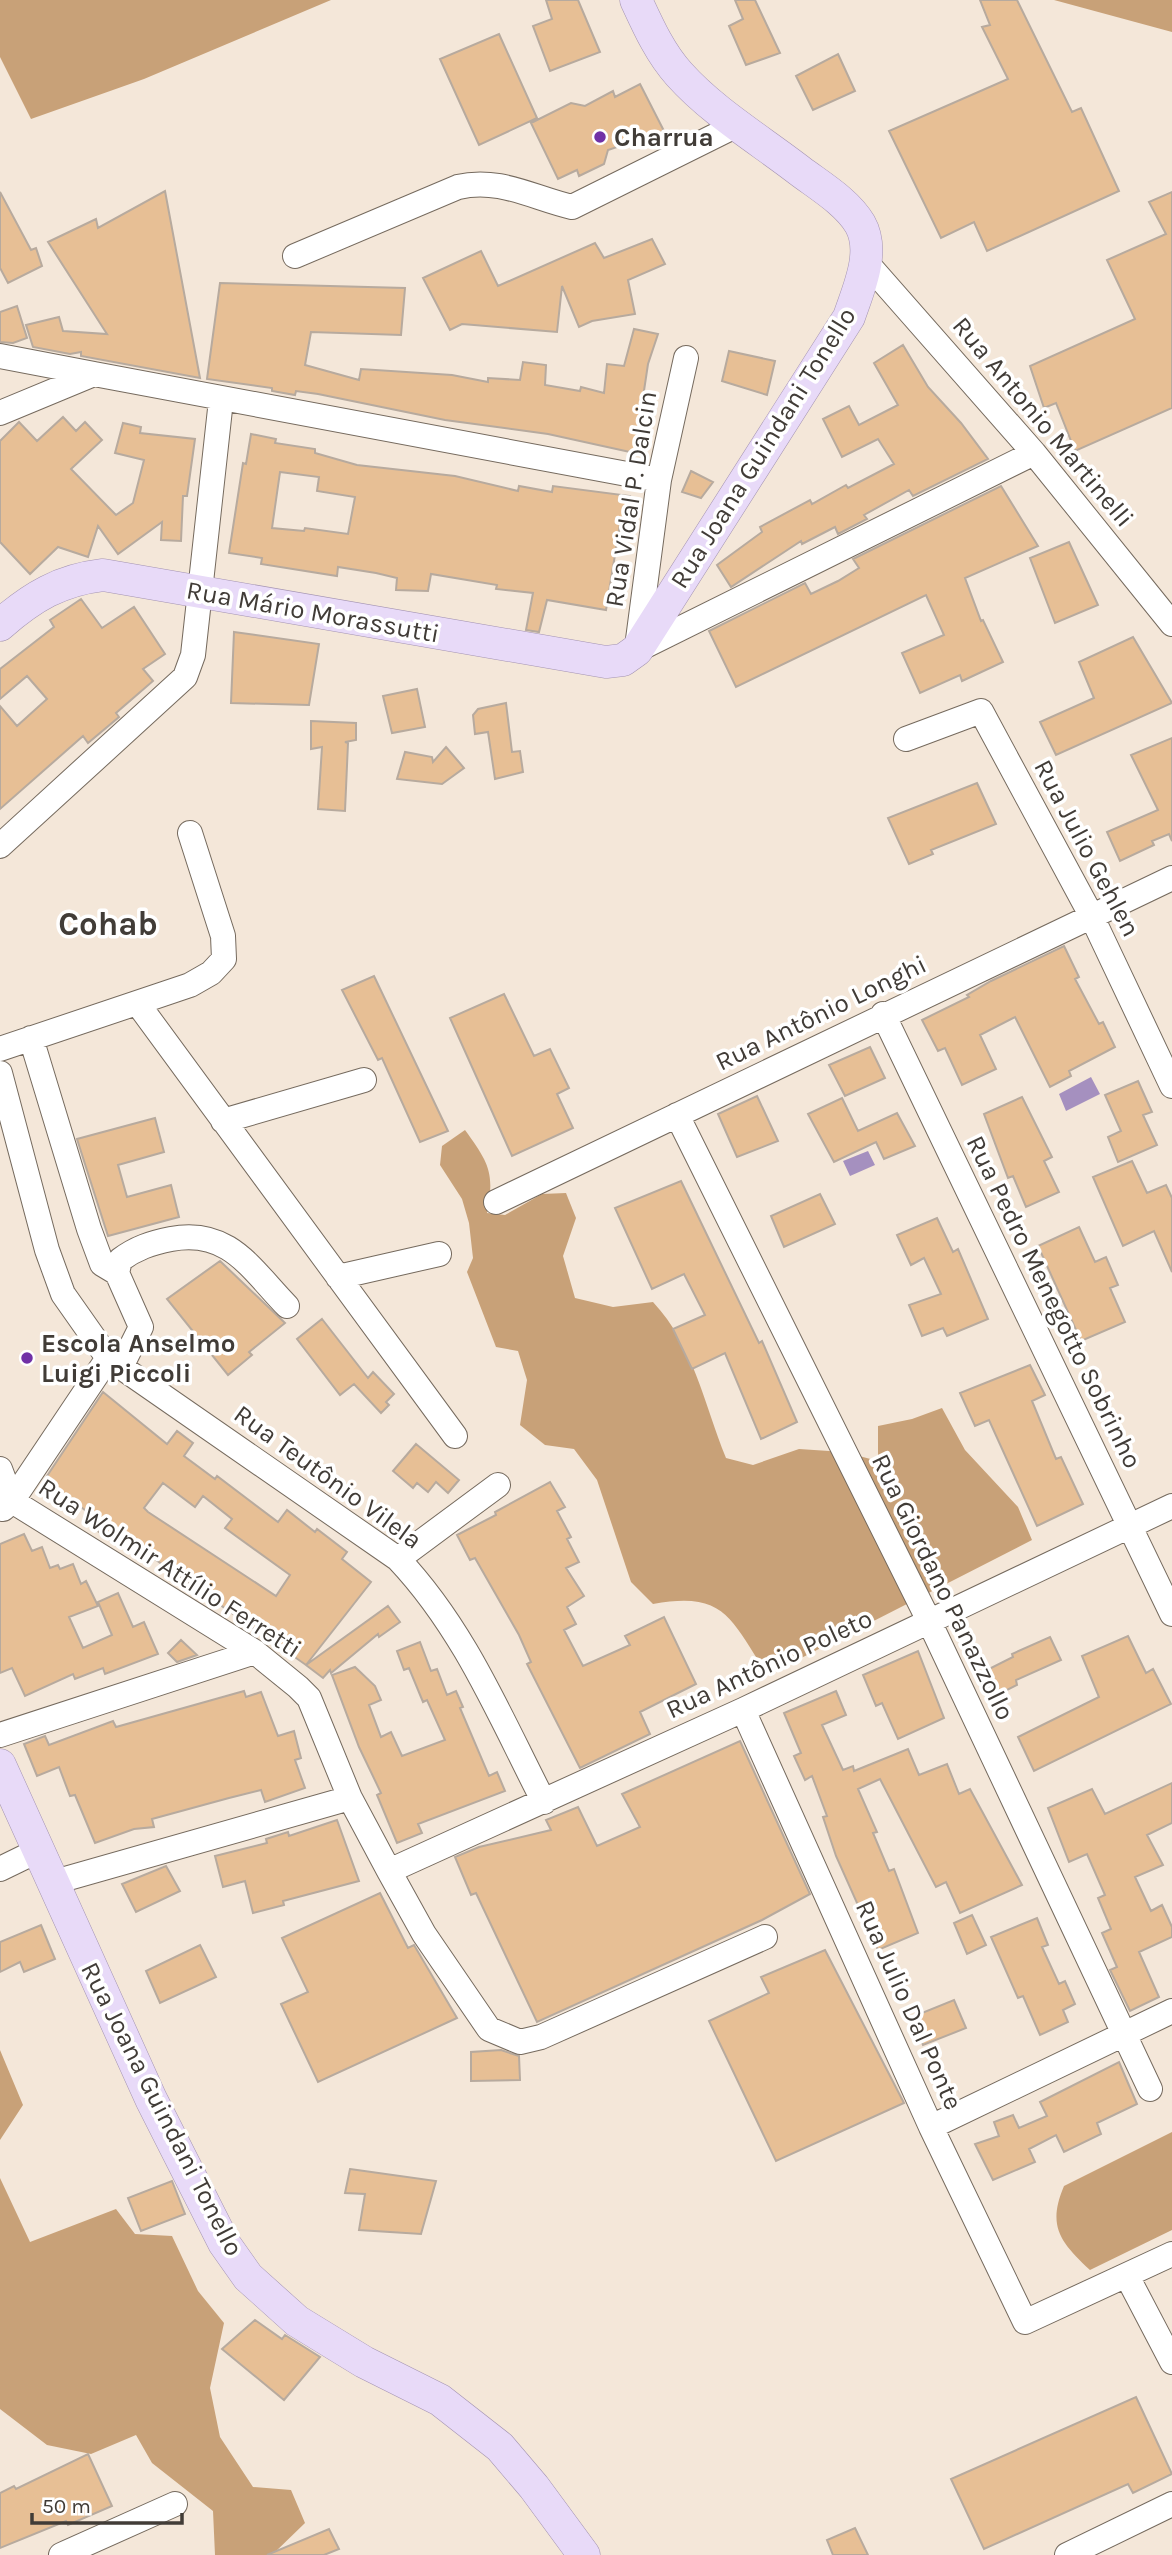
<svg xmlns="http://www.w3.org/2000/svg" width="1172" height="2555" font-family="Karla,sans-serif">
<rect width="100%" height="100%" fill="#f4e7d9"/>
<path fill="#c8a178" d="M0,0H331L144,79L31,119L0,57Z
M1054,0H1172V32Z
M465,1130C489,1163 495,1173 487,1213L505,1215L542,1194L566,1193L576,1218L563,1256L575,1298L613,1307L653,1302C694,1346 704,1404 726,1458L753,1465L799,1449L844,1452L878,1461V1426L912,1419L942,1408L965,1450L1018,1507L1032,1540L768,1675C731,1621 727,1590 653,1604L631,1582L597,1480L574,1449L545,1445L520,1425L527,1380L518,1351L496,1347L467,1272L473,1258L469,1223L462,1199L440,1165L442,1146Z
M0,2050L23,2105L0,2140Z
M1172,2132V2230L1090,2270C1060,2242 1047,2226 1064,2186Z
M0,2178L30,2242L116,2209L135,2234L172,2236L198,2291L224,2323L210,2388L220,2437L253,2487L291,2490L305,2523L272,2555H215L213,2511L152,2463L136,2435L91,2454L47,2445L0,2409Z"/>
<path fill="#a590bf" d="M1091,1077L1100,1094L1066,1111L1059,1094Z
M868,1151L875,1165L850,1176L843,1161Z"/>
<path fill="#e7bf95" stroke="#b7aa9e" stroke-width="2" fill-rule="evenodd" d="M546,0H578L600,52L550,71L533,26L552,19Z
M735,0H755L780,53L746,65L729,26L743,19Z
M980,0H1017L1072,112L1081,108L1119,191L987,251L974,222L941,238L889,131L1008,79L982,27L990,25Z
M499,34L537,118L479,145L440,59Z
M838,54L855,91L813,110L796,76Z
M640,84L664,131L608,150L604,164L579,176L577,170L558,179L531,123L571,103L585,106L613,91L615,97Z
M165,191L200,378L81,356V352L70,354L33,347L26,325L59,317L63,331L107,334L48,242L96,219L98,228Z
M0,192L31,250L36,248L42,266L8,283L0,268Z
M1172,192V408L1075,451L1056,403L1044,408L1030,366L1135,319L1107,260L1166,234L1149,202Z
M652,239L665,264L628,280L635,314L592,321L579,327L562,286L557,332L462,324L450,330L423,278L481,251L498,286L595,243L604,258Z
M220,283L405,288L401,335L311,332L305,365L359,380L361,369L452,375L488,382V378L520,380L523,362L546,365L545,385L580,391L581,387L604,393L607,364L624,366L634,329L658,334L648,364L639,424V454L548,434L445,420L318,394L296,391L295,395L272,391V388L207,379Z
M17,306L27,338L13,343L0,342V312Z
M903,345L928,387L961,423L988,459L913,496L909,490L864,515L867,519L838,534L835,527L802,544L801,541L731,587L717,565L762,532L760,527L810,500L812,504L846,485L848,488L894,464L878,439L842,457L823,419L849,406L859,425L898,405L874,363Z
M729,351L775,361L767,395L722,381Z
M63,417L76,431L85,422L102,440L71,469L116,515L133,503L144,460L115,453L123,423L141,427L140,433L195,439L187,496H183L181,541L161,540L162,522L118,554L98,526L88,557L58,547L30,574L0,542V441L19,422L37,441Z
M251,434L276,439L275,443L315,449V453L357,465L455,476L518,491L519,486L552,492L553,486L630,496L626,519L621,518L606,610L547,600L539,632L526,630L533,593L496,589L497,585L431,574L428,591L396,590L397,578L376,573L338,567L337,576L261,564L262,558L229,553L243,463L246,464ZM280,472L319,477L317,491L355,497L348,534L305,528L304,531L272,528Z
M691,471L713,482L701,498L682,492Z
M1001,486L1038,546L965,578L981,621L983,620L1003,662L962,681L960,675L920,693L902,653L944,635L926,595L736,687L709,631L805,583L811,594L838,581L859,568L853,559Z
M1069,542L1098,605L1055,623L1030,558Z
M81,599L102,628L134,607L165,654L143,669L153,681L116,713L119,717L88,743L83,736L0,809V706L17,726L47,699L27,676L0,699V669L54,627L50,620Z
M234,632L319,644L309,705L231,703Z
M1133,637L1172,703L1056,755L1040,722L1094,698L1079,662Z
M417,689L425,727L392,733L383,696Z
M506,703L512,752L520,751L523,772L495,779L488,732L475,734L473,715L478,709Z
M311,721L356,723V740L345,742L348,743L345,811L318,809L322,747L311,749Z
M1172,738V841L1169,834L1152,841L1154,845L1120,861L1107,832L1158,810L1131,755Z
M446,747L464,768L442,784L397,779L405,752L432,757L433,762Z
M977,783L996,824L931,850L933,854L909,864L888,818Z
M1064,946L1079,977L1075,979L1099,1024L1103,1022L1115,1047L1069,1071L1071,1076L1050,1087L1015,1017L980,1035L996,1069L962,1085L945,1048L938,1051L922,1020L969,997L967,995L991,981Z
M374,976L448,1131L420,1142L382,1058L378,1060L342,990Z
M504,994L534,1056L550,1049L569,1088L557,1094L573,1128L512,1156L450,1018Z
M870,1047L885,1078L845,1096L829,1065Z
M1138,1081L1152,1112L1143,1115L1157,1145L1118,1162L1108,1137L1121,1131L1105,1095Z
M757,1096L778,1141L737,1157L718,1114Z
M1022,1097L1052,1157L1044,1161L1059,1192L1026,1207L1013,1176L1008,1178L984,1114Z
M842,1098L858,1131L897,1113L915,1146L884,1159L876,1142L834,1162L808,1114Z
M155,1118L164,1152L118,1165L127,1197L171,1185L179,1217L108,1236L77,1139Z
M1132,1161L1147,1193L1166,1185L1172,1198V1272L1154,1231L1123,1246L1093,1177Z
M681,1181L759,1343L762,1341L797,1422L761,1439L725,1353L692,1369L673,1329L705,1315L684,1274L652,1289L615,1208Z
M820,1194L835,1224L784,1247L771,1216Z
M937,1218L953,1252L958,1249L988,1319L947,1336L943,1328L922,1336L909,1305L941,1294L924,1258L911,1265L897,1235Z
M1079,1227L1095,1262L1106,1257L1118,1285L1110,1288L1125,1322L1081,1341L1038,1246Z
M220,1261L285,1323L249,1352L252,1355L228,1375L167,1299Z
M322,1319L368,1378L373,1372L394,1394L386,1402L389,1405L381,1413L354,1384L340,1395L297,1339Z
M1030,1365L1045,1395L1032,1401L1056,1459L1061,1457L1083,1504L1037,1526L989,1420L975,1426L960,1393Z
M103,1392L167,1444L177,1431L193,1443L184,1456L215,1479L217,1476L278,1522L287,1510L315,1532L317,1529L347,1552L342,1559L371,1582L306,1665L116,1532L110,1540L95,1529L100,1522L62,1492L60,1494L43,1482ZM163,1483L195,1507L203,1496L232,1519L225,1528L290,1575L276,1596L148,1512L144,1508Z
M416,1444L459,1480L448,1493L436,1482L428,1492L417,1483L413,1488L393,1471Z
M550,1482L565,1507L557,1511L571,1537L567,1539L579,1562L566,1568L584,1596L567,1607L576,1624L564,1630L583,1666L630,1645L625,1636L664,1617L696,1684L640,1712L650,1734L580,1768L527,1664L531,1662L519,1635L475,1558L470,1560L457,1535L496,1515L495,1512Z
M24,1534L32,1551L42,1547L50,1568L58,1565L60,1569L73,1564L81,1584L86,1581L98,1606L69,1617L83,1648L112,1635L98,1602L118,1593L133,1627L144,1622L158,1654L105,1674L103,1668L75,1679L73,1674L25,1696L12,1668L0,1673V1544Z
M388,1606L400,1622L379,1637L378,1634L331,1673L330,1670L323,1678L306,1665Z
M1128,1636L1146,1673L1153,1669L1171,1704L1034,1771L1018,1737L1099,1697L1082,1656Z
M1050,1637L1061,1660L1016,1680L1017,1685L993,1697L983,1672L1013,1657L1012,1654Z
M181,1640L197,1655L177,1662L168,1653Z
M420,1642L431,1671L437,1669L447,1695L456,1691L463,1707L460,1708L489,1776L497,1772L505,1791L418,1824L422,1833L397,1843L377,1795L381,1793L359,1747L332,1675L355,1667L375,1686L381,1700L369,1705L381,1737L391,1732L402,1756L445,1740L427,1700L423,1702L409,1668L404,1670L397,1651Z
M918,1651L944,1718L898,1739L882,1703L876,1706L863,1675Z
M244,1691L246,1697L261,1692L278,1736L294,1731L301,1758L295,1760L305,1788L265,1802L261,1790L229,1798L152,1819L154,1827L134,1829L95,1843L75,1795L70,1796L59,1767L37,1776L24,1744L45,1736L49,1745L113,1721L116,1727Z
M836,1691L846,1715L822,1725L843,1770L853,1766L854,1771L908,1749L919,1775L947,1764L959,1794L970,1789L1022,1885L960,1913L946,1882L936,1887L880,1779L858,1789L877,1832L873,1833L889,1871L894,1869L918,1933L878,1950L836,1856L823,1817L827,1816L812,1776L805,1780L794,1756L801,1753L784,1713Z
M740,1741L810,1894L762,1920L537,2022L476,1893L471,1895L455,1857L479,1847L551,1830L546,1820L578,1807L597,1846L640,1827L622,1794Z
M1172,1783V1823L1147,1835L1163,1865L1135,1877L1151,1911L1162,1905L1172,1927V1937L1139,1952L1159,1997L1130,2011L1110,1970L1117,1967L1102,1933L1111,1929L1098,1898L1105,1895L1087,1854L1069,1862L1048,1808L1092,1789L1105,1814Z
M337,1820L359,1881L283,1901L284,1905L253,1913L245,1881L223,1887L215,1856L267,1843L266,1839L288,1832L289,1836Z
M166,1866L180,1891L136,1912L122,1884Z
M380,1893L408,1948L414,1945L457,2018L318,2082L281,2004L308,1992L282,1938Z
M972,1915L986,1945L967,1954L954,1923Z
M1037,1918L1048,1945L1042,1947L1059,1984L1065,1981L1075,2004L1063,2010L1068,2022L1040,2035L1023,1996L1018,1998L991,1937Z
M41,1925L55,1959L24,1972L20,1962L0,1972V1942Z
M200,1945L216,1977L160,2003L146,1971Z
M825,1950L904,2103L776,2161L709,2021L769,1993L761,1977Z
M954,2000L966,2028L923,2045L912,2017Z
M501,2050L519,2056L520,2080L471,2081V2052Z
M1119,2062L1137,2104L1097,2123L1101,2134L1064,2152L1056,2135L1029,2149L1035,2162L993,2180L975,2144L999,2136L994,2122L1013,2115L1019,2128L1047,2116L1040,2102Z
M350,2169L436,2181L421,2234L359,2230L365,2194L345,2193Z
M172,2181L185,2214L141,2231L128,2198Z
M255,2320L282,2339L285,2335L320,2357L284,2400L222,2349Z
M1136,2397L1172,2474L1133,2493L1128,2484L984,2549L951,2479Z
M88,2454L112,2506L68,2525L66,2521L0,2548V2493L14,2486L16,2489Z
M855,2528L868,2555H833L827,2540Z
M329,2529L339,2549L324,2555H267Z"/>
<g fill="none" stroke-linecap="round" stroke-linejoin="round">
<defs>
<path id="minor" d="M295,256L458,187C499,177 533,198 572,207L739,124
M866,262L1034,453L1172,624
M0,356L94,374
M0,413L94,374L659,480
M637,647L659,480L686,358
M637,650L1034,453
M906,739L981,711L1091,915L1172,1086
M0,846L185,677L193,655L221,400
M138,1004L455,1436
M883,1014L1172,1614
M31,1038L89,1229L102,1264L117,1273
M0,1049L190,985L211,973L224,959L223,936L190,833
M0,1073L47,1250L63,1294L108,1358L398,1559C465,1630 500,1717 544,1802
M677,1115L929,1621L1150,2089
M223,1121L364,1080
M496,1202L1172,878
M338,1277L439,1254
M121,1367L141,1327L117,1273L120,1260C136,1248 151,1243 171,1239C229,1228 251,1269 287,1306
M0,1469L12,1501L255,1652L298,1687L309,1698L350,1798L389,1871L424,1934L489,2029L520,2042L541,2037L765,1937
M3,1509L12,1501L108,1358
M398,1559L498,1485
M743,1710L931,2127L1025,2322L1172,2254
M0,1735L255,1652
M0,1869L37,1851
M389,1871L743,1710L1172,1506
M51,1883L350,1798
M931,2127L1172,2011
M1127,2276L1172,2362
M61,2555L175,2504
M1067,2555L1172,2504"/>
<path id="major" d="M0,625C32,597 60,580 103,575L606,662L623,660L637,650L849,317C858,290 876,252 860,224C847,202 820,186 800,171C760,140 713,112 679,74C660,53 648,26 636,0
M0,1765L151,2099L224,2243L248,2277L297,2321L364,2362L440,2400L500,2447L534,2487L584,2555"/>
</defs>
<use href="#minor" stroke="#756a5e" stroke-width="26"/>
<use href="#major" stroke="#a393b1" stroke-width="33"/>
<use href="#minor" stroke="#fff" stroke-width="24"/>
<use href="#major" stroke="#e8daf8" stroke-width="32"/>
</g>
<g fill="#7131a6" stroke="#fff" stroke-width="2.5">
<circle cx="600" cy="137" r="7"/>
<circle cx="27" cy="1358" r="7"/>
</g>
<g text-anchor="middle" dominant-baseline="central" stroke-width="7" stroke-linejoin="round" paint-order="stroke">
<g font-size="26" font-weight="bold" fill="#413c37" stroke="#fff" text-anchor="start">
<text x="614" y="137">Charrua</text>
<text x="41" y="1343">Escola Anselmo<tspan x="41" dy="30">Luigi Piccoli</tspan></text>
</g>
<g font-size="26" fill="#413c37" stroke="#fff">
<text transform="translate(1043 422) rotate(50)">Rua Antonio Martinelli</text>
<text transform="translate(763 448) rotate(-58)">Rua Joana Guindani Tonello</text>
<text transform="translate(631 499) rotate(-81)">Rua Vidal P. Dalcin</text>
<text transform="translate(313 612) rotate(10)">Rua Mário Morassutti</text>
<text transform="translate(1087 848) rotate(62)">Rua Julio Gehlen</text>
<text transform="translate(821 1013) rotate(-26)">Rua Antônio Longhi</text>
<text transform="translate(1054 1302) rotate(64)">Rua Pedro Menegotto Sobrinho</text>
<text transform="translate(328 1477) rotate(36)">Rua Teutônio Vilela</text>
<text transform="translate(170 1568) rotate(33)">Rua Wolmir Attílio Ferretti</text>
<text transform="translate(943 1587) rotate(64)">Rua Giordano Panazzollo</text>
<text transform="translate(769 1664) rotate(-25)">Rua Antônio Poleto</text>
<text transform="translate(909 2005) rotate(66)">Rua Julio Dal Ponte</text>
<text transform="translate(162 2109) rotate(63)">Rua Joana Guindani Tonello</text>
</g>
<g font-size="33" font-weight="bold" fill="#413c37" stroke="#fff">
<text x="108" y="924">Cohab</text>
</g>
</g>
<path d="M32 2513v10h150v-10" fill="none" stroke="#413c37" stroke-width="3.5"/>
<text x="42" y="2513" font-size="21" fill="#413c37" stroke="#ffffff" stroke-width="5" paint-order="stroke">50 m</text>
</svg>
